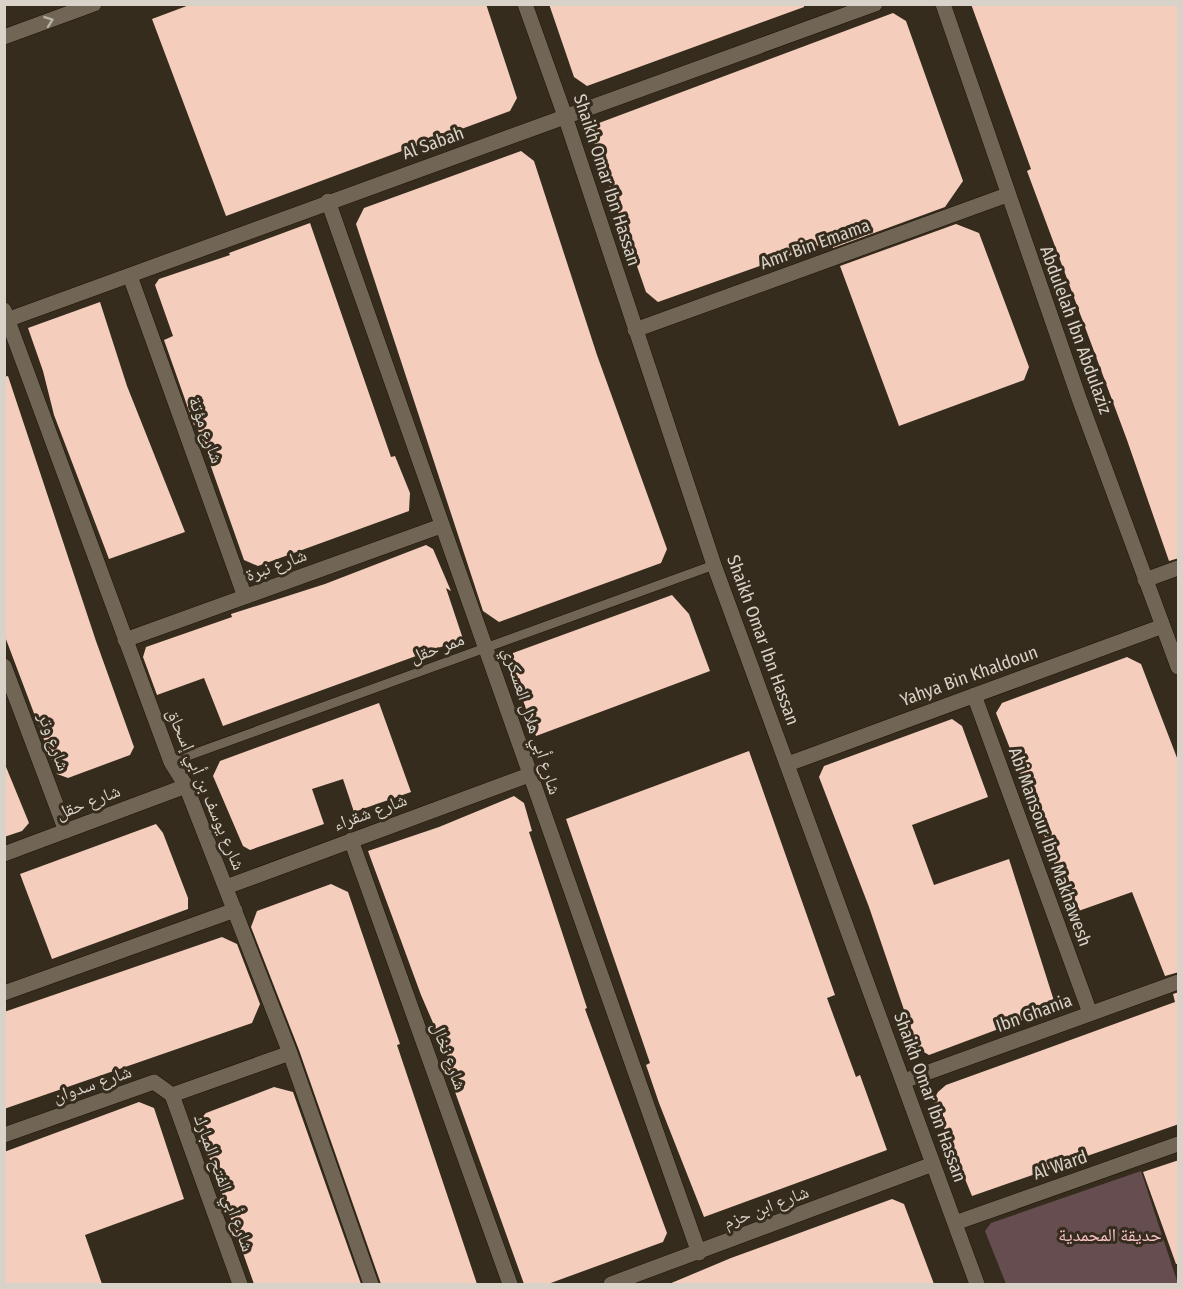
<svg xmlns="http://www.w3.org/2000/svg" width="1183" height="1289" font-family="'Fira Sans Condensed','Noto Naskh Arabic',sans-serif">
<rect width="100%" height="100%" fill="#362c1d"/>
<path fill="#664d50" d="M1141,1171L1178,1284H1006L985,1231L991,1223Z"/>
<path fill="#f4cdbd" d="M192,4H486L517,98L510,111L226,216L152,19Z
M549,4H804V7L587,86L574,77Z
M971,4H1179V558L1169,561L1127,440L1027,171L1031,169Z
M893,13L906,21L963,181L945,207L833,248L831,241L658,302L646,292L592,137L599,123Z
M521,151L534,161L597,355L667,549L661,563L499,622L483,611L356,224L364,208Z
M310,223L391,457L395,456L410,493L409,511L258,566L244,560L196,424L194,425L164,340L173,336L155,285L159,279L230,255L229,253Z
M956,224L979,233L1029,367L1024,380L899,426L840,266Z
M100,302L127,386L185,532L109,559L54,415L43,371L28,328Z
M8,376L96,641L134,747L130,755L68,778L57,774L4,634V377Z
M426,545L433,549L451,591L446,588L463,639L223,726L204,678L157,695L143,657L146,647L232,617L231,614L325,584Z
M672,595L689,614L710,671L536,736L510,665L513,653Z
M1127,657L1141,664L1179,763V972L1165,976L1132,892L1070,914L1050,850L996,713L1002,703Z
M379,703L411,792L354,812L343,779L312,789L324,824L250,850L243,846L213,776L220,761Z
M952,719L962,726L988,797L912,825L934,885L1009,859L1054,1001L1047,1011L929,1055L917,1048L869,907L819,777L824,766Z
M749,751L835,995L827,998L856,1077L860,1075L887,1150L704,1217L659,1103L646,1065L650,1063L566,819Z
M4,762L29,823L22,831L4,837Z
M514,796L524,803L532,831L529,832L587,1008L585,1009L667,1233L663,1242L548,1284H524L445,1064L450,1062L421,995L368,851L439,827Z
M156,824L163,833L188,898V909L52,959L20,874Z
M331,884L348,892L400,1044L397,1045L477,1284H381L299,1050L251,927L257,911Z
M222,937L237,944L260,1004L252,1023L4,1109V1012Z
M1179,992V1124L972,1196L933,1101L938,1092L946,1085L1175,1002L1173,994Z
M274,1087L293,1092L361,1284H254L197,1123L206,1113Z
M139,1102L154,1108L184,1199L85,1235L102,1284H4V1152Z
M1179,1160V1264H1176L1143,1172Z
M892,1199L904,1204L934,1284H669L731,1258Z"/>
<g fill="none" stroke-linecap="round" stroke-linejoin="round">
<defs>
<path id="lane" d="M171,762L714,565"/>
<path id="street" d="M525,4L565,116L714,565L977,1284
M943,4L1080,401L1178,667
M328,201L699,1253
M130,276L245,597
M4,310L171,762L186,786L290,1053L371,1284
M4,321L875,4
M635,330L1007,195
M1145,580L1178,568
M125,640L441,526
M4,666L66,831
M974,695L1090,1013
M788,764L1163,626
M351,840L510,1284
M4,854L186,786
M226,887L529,775
M4,993L235,910
M904,1081L1178,982
M172,1095L240,1284
M4,1135L154,1082L172,1095L290,1053
M955,1223L1178,1144
M611,1284L933,1164"/>
<path id="secondary" d="M4,37L94,4"/>
</defs>
<use href="#lane" stroke="#1d1406" stroke-width="10"/>
<use href="#street" stroke="#1d1406" stroke-width="16"/>
<use href="#secondary" stroke="#1d1406" stroke-width="16"/>
<use href="#lane" stroke="#716655" stroke-width="9"/>
<use href="#street" stroke="#716655" stroke-width="15"/>
<use href="#secondary" stroke="#716655" stroke-width="15"/>
</g>
<defs><path id="oneway-chevron" d="M-2-3.5L2.5 0L-2 3.5" fill="none" stroke-width="1.6" stroke-linecap="round" stroke-linejoin="round" transform="scale(1.5)"/></defs>
<use stroke="#b9b2a6" href="#oneway-chevron" transform="translate(49 21) rotate(-20)"/>
<g text-anchor="middle" dominant-baseline="central" stroke-width="6" stroke-linejoin="round" paint-order="stroke">
<g font-size="18" fill="#d8d2c8" stroke="#362c1d">
<text transform="translate(433 143) rotate(-20)">Al Sabah</text>
<text transform="translate(607 180) rotate(72)">Shaikh Omar Ibn Hassan</text>
<text transform="translate(815 244) rotate(-20)">Amr Bin Emama</text>
<text transform="translate(1076 330) rotate(70)">Abdulelah Ibn Abdulaziz</text>
<text transform="translate(206 430) rotate(70)">شارع مؤتة</text>
<text transform="translate(276 565) rotate(-20)">شارع نبرة</text>
<text transform="translate(763 640) rotate(70)">Shaikh Omar Ibn Hassan</text>
<text transform="translate(437 648) rotate(-20)">ممر حقل</text>
<text transform="translate(969 676) rotate(-20)">Yahya Bin Khaldoun</text>
<text transform="translate(532 721) rotate(72)">شارع أبي هلال العسكري</text>
<text transform="translate(54 742) rotate(70)">شارع وتر</text>
<text transform="translate(206 789) rotate(67)">شارع يوسف بن أبي إسحاق</text>
<text transform="translate(88 802) rotate(-21)">شارع حقل</text>
<text transform="translate(370 812) rotate(-20)">شارع شقراء</text>
<text transform="translate(1050 847) rotate(70)">Abi Mansour Ibn Makhawesh</text>
<text transform="translate(1034 1013) rotate(-20)">Ibn Ghania</text>
<text transform="translate(449 1056) rotate(70)">شارع نخال</text>
<text transform="translate(92 1084) rotate(-19)">شارع سدوان</text>
<text transform="translate(930 1097) rotate(70)">Shaikh Omar Ibn Hassan</text>
<text transform="translate(1060 1165) rotate(-19)">Al Ward</text>
<text transform="translate(224 1183) rotate(70)">شارع أبي الفتح المبارك</text>
<text transform="translate(766 1207) rotate(-21)">شارع ابن حزم</text>
</g>
<g font-size="18" fill="#fdc6cd" stroke="#362c1d">
<text x="1110" y="1235">حديقة المحمدية</text>
</g>
</g>
<rect width="1183" height="1289" fill="none" stroke="#d8d2c8" stroke-width="12"/>
</svg>
